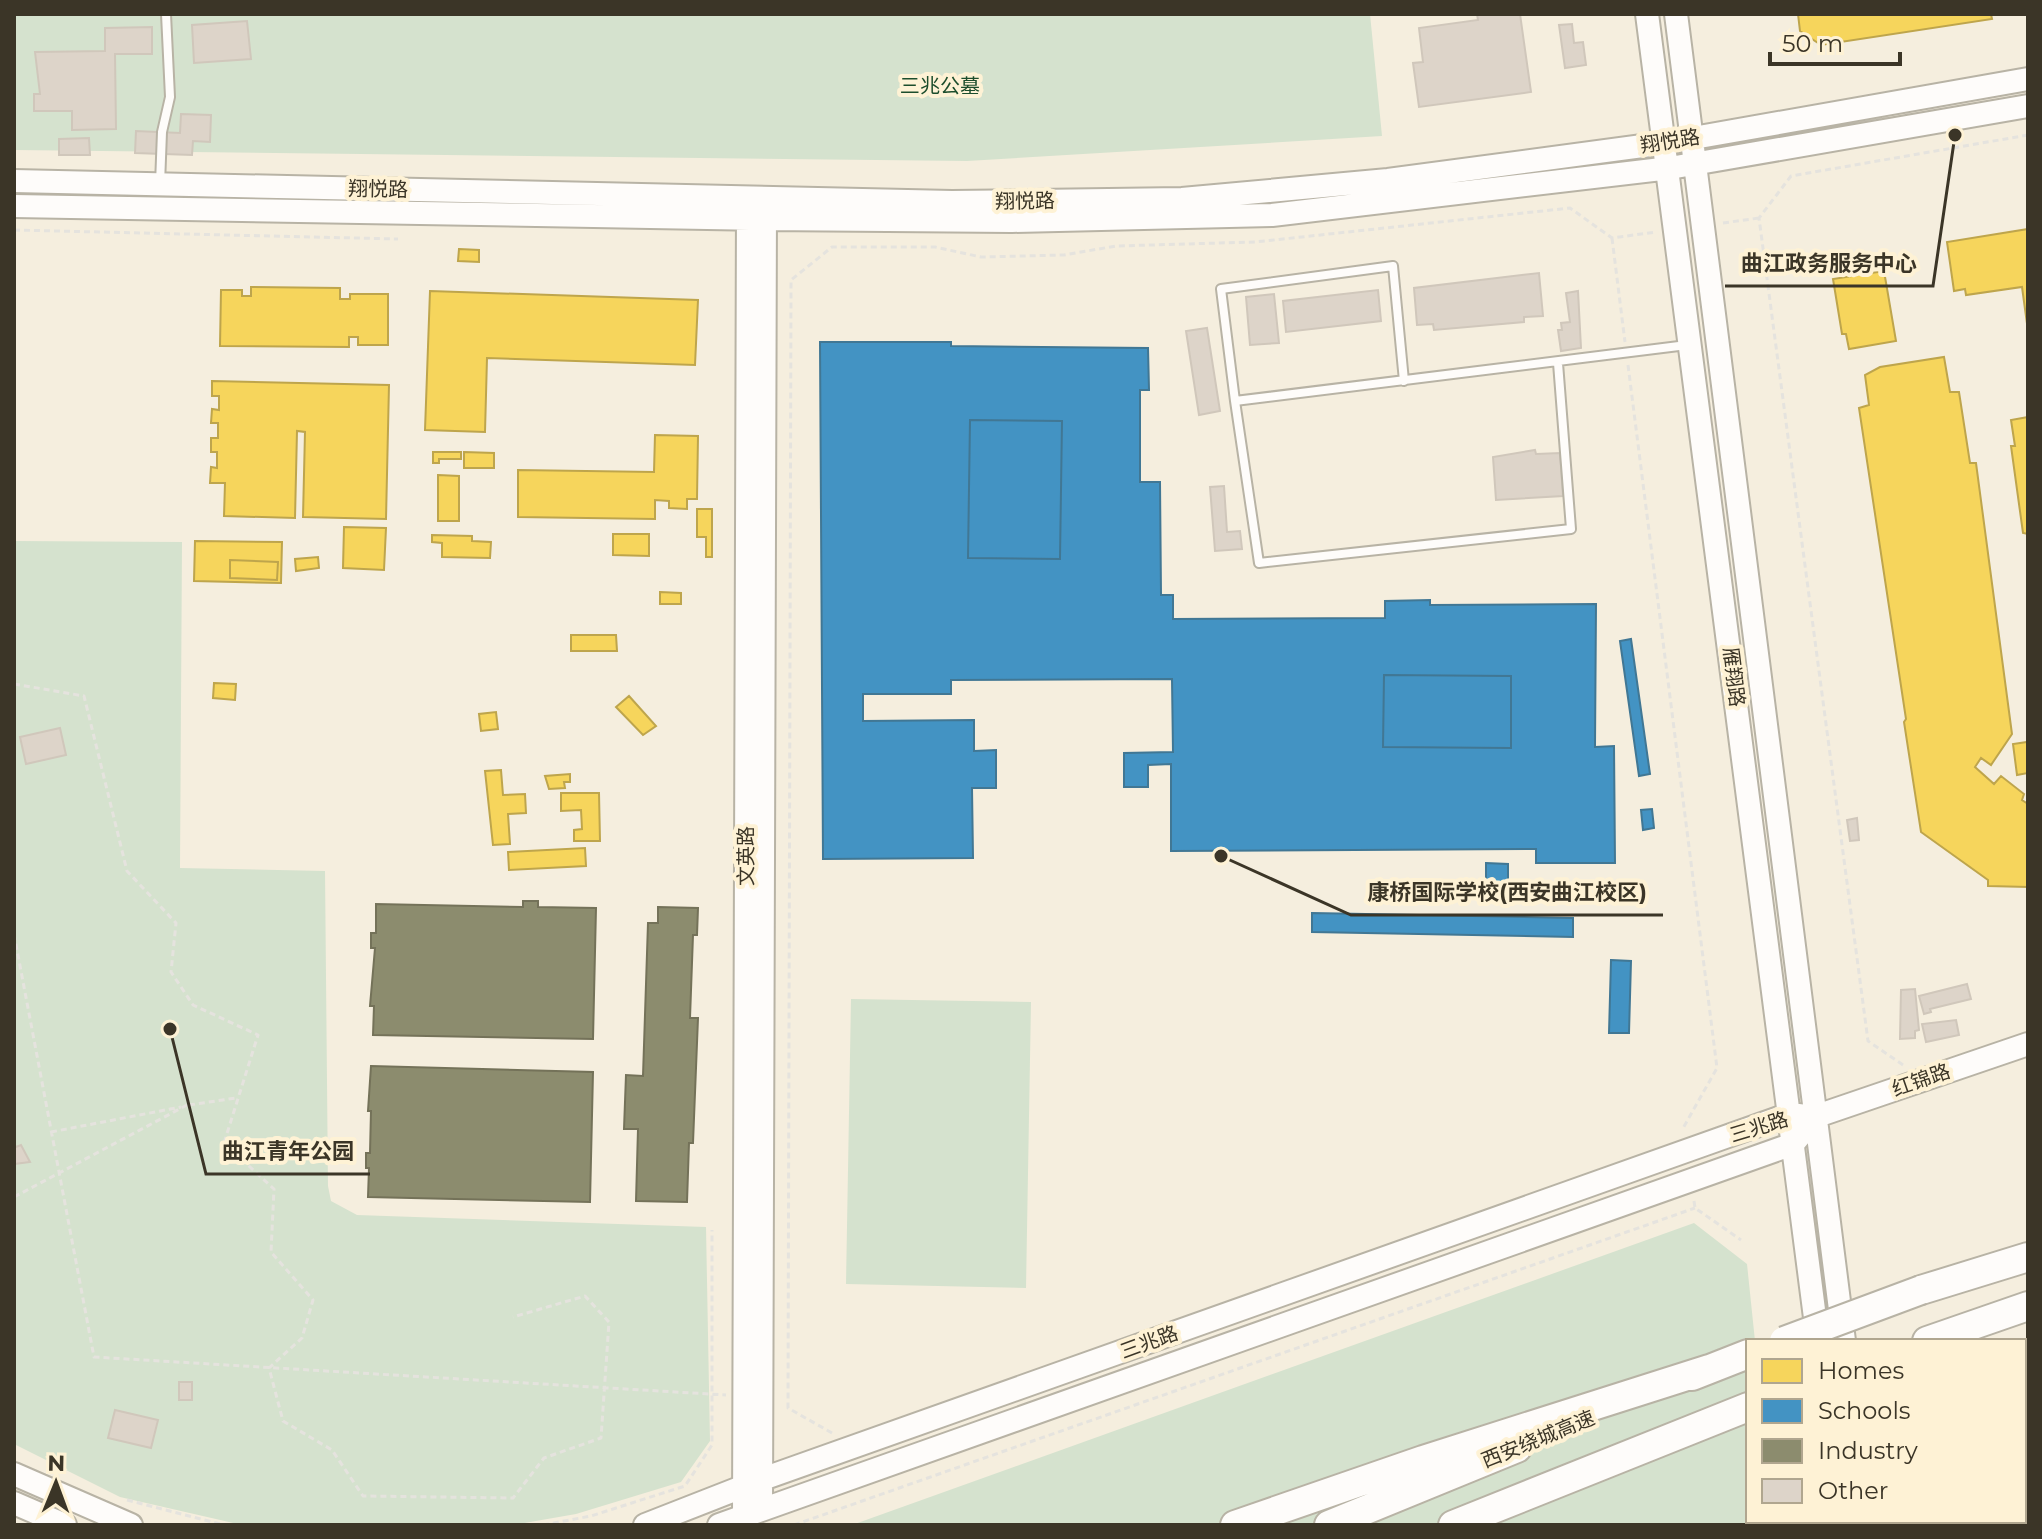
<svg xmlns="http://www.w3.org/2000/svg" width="2042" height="1539" font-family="Montserrat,'Noto Sans SC',sans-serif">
<rect width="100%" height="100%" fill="#f5eede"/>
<path fill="#d5e2ce" d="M14,14H1370L1382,136L967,161L14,150Z
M14,541L182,542L180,868L325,871L328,1186L331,1201L357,1215L706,1227L710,1441L681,1482L576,1514L513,1525H242L120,1497L14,1444Z
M851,999L1031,1002L1026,1288L846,1284Z
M1694,1223L1747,1264L1755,1341H1748V1521H1776V1525H852Z
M2028,1384V1525H1951V1521H2024V1386Z"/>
<path fill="#f6d55c" stroke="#bea54c" stroke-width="2" fill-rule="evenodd" d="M1798,14H1991L1992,19L1821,45L1800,31Z
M2028,229V331L2022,287L1966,295L1965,289L1954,291L1947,242Z
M459,249L479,250V262L458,261Z
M1884,271L1896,341L1849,349L1846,334H1842L1833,279Z
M251,287L340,288V299H350V294H388V345H358V337H349V347L220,346L221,290H242V296H251Z
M430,291L698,300L695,365L487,358L485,432L425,430Z
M1944,357L1950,392H1959L1970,463H1976L2012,734L1991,765L1981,758L1975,767L1994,784L2001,776L2024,794L2022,800L2028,804V887L1988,886V880L1921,832L1904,722L1906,719L1859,408L1869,405L1865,375L1880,367Z
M212,381L389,385L386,519L303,517L305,432L297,431L295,518L224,516L225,483H210L211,467L217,468V452H211V438H218V423H211L212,409L219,410V396H212Z
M2028,417V534L2023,533L2011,446H2015L2011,420Z
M655,435L698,436L697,499H687V509L669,508V501L655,500V519L518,517V470L654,472Z
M433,452H461V459H439V463H433Z
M464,452L494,453V468H464Z
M438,475L459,476V521H438Z
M697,509H712V557H706V537H697Z
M344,527L386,528L384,570L343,568Z
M613,534H649V556L613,555Z
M432,535L472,536V541L491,542L490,558L442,557V543L432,542Z
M195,541L282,542L281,583L194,581ZM230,560L278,562L277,580L230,578Z
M318,557L319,568L296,571L295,559Z
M230,560L278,562L277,580L230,578Z
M660,592L681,593V604H660Z
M571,635H616L617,651H571Z
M214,683L236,684L235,700L213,698Z
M629,696L656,726L643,735L616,707Z
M496,712L498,729L481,731L479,714Z
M2027,742L2028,773L2017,775L2013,744Z
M501,770L503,795L525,794L526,813L508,814L510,844L493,845L485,771Z
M570,774V782H564L565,788L549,789L545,776Z
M561,793H599L600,841H574V830L582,829L581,810L561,811Z
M585,848L586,866L509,870L508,852Z"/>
<path fill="#4393c3" stroke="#417794" stroke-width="2" fill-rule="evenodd" d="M820,342H951V346L1148,348L1149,390H1140V482H1160L1161,595H1173V619L1385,618V601L1430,600V605L1596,604L1595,747L1614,746L1615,863H1536V849L1171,851V764L1148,765V787H1124V753L1173,752L1172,679L951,680V694H863V721L974,720V751L996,750V788H972L973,858L823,859ZM970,420L1062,421L1060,559L968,558ZM1384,675L1511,676V748L1383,747Z
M970,420L1062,421L1060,559L968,558Z
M1631,639L1650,774L1639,776L1620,641Z
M1384,675L1511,676V748L1383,747Z
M1652,809L1654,828L1643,830L1641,810Z
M1486,863L1508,864V887H1486Z
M1312,913L1573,918V937L1312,932Z
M1611,960L1631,961L1629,1033H1609Z"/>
<path fill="#8c8c6e" stroke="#747259" stroke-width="2" d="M523,901H538V907L596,908L593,1039L373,1035L374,1006H370L375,948H371V933H376V904L523,907Z
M658,907L698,908L697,935H693L690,1018H698L693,1143H689L687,1202L636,1201L638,1129H624L626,1075L643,1076L648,923H658Z
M371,1066L593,1072L590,1202L368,1197L369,1168H366V1153H370L371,1111H368Z"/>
<path fill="#ddd4c9" stroke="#d0c7bb" stroke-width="2" d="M1477,14H1520L1531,92L1419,107L1413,63L1423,62L1419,28L1478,20Z
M247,21L251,59L194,63L192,25Z
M1572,24L1574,43L1583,42L1586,65L1565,68L1559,25Z
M152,27V54H115L116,129L72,130V111H34V94H40L35,52L105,51V28Z
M181,114L211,115L210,142L193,141L192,155L135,153L136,131L180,133Z
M89,138L90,155H59V139Z
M1539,273L1543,316L1524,317V322L1434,330L1433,324L1417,325L1414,288Z
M1378,290L1381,321L1286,332L1283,301Z
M1578,291L1581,348L1561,351L1558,330H1562L1561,323L1570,322L1566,293Z
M1274,294L1279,343L1250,345L1246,297Z
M1207,328L1220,411L1199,415L1186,331Z
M1535,450L1536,454L1560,453L1563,496L1496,500L1493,457Z
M1224,486L1227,532L1240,531L1242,549L1215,551L1210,487Z
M60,728L66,755L26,764L20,737Z
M1857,818L1859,840L1850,841L1847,820Z
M1967,984L1971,999L1930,1009L1931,1012L1924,1014L1919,996Z
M1915,989L1919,1030L1915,1031V1038L1900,1039L1901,990Z
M1956,1020L1959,1035L1926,1042L1922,1024Z
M14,1144L16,1147L21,1145L30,1162L14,1164Z
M179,1382H192V1400H179Z
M115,1410L158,1420L151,1448L108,1438Z"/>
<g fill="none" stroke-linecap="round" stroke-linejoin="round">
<defs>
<path id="lane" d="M160,184L162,132L170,97L166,14
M1558,363L1571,529L1259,563L1235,401L1687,345
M1235,401L1221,289L1393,266L1404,381"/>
<path id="secondary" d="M1647,14L1818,1341
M1676,14L1844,1341
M14,181L952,202L1182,199L1388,180L1665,143L2028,79
M14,206L764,219L1012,221L1272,215L1670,168L2028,106
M14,1474L131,1525
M14,1503L65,1525
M761,1509L765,206
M744,1516L748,206
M1841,1521L1842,1525
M1867,1521L1868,1525
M645,1525L760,1480L1790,1114L1814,1117L2028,1044
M719,1525L1793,1144L1803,1132"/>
<path id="highway" d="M1921,1290L2028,1257
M1927,1341L2028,1306
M1692,1376L1748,1354
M1235,1525L1423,1460L1709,1369
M1329,1525L1517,1448
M1453,1525L1748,1407"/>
</defs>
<use href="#lane" stroke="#b8b3a5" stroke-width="12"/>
<use href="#secondary" stroke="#b8b3a5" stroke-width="26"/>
<use href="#highway" stroke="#b8b3a5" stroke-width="32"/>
<path stroke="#e5e3de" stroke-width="3" stroke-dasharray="6 4" stroke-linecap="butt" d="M1723,223L1759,218
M14,230L398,239
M1612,238L1625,342
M1628,365L1717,1068L1682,1130
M14,684L84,696L127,871L176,923L171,972L193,1005L258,1035L224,1143L274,1189L271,1252L313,1300L302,1338L269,1368L283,1421L332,1450L363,1496L513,1498L544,1458L601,1438L609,1322L585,1296L513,1317
M14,934L94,1357L726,1395
M1903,1065L1868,1041L1759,218L1791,176L2028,135
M189,1105L236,1098
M51,1132L181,1107
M14,1197L187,1105
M1694,1201L1695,1208L1741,1240
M832,1433L788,1408L791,280L832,247H935L981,257L1064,255L1116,246L1255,242L1570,208L1612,238L1656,232
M127,1500L224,1525
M543,1525L591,1516L685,1486L712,1445V1230
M794,1525L1695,1208"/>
<use href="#lane" stroke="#fefcfa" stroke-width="8"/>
<use href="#secondary" stroke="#fefcfa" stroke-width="22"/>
<use href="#highway" stroke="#fefcfa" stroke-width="28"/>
<defs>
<path id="highway-bridge" d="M1784,1341L1921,1290"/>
</defs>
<use href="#highway-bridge" stroke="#b8b3a5" stroke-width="32" stroke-linecap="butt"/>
<use href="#highway-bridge" stroke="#fefcfa" stroke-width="28"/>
</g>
<g text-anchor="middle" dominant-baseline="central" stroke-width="8" stroke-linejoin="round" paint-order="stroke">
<g font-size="20" fill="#1c4d2c" stroke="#fef2d5">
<text x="940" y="86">三兆公墓</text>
</g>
<g font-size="20" fill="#3b3527" stroke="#fef2d5">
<text transform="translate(1670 141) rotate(-9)">翔悦路</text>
<text transform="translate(378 189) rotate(1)">翔悦路</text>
<text transform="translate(1025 201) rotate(-1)">翔悦路</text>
<text transform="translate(1734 677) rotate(83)">雁翔路</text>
<text transform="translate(746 856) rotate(-90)">文英路</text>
<text transform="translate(1921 1080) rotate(-19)">红锦路</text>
<text transform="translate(1759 1127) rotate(-17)">三兆路</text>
<text transform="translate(1149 1342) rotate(-20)">三兆路</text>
<text transform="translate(1538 1439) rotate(-22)">西安绕城高速</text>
</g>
</g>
<path fill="none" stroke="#3b3527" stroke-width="3" d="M1955 135L1933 286H1725M1221 856L1351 915H1663M170 1029L206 1174H370"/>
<g fill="#3b3527" stroke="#fef2d5" stroke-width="3">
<circle cx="1955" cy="135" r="8"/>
<circle cx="1221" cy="856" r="8"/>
<circle cx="170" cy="1029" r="8"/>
</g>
<g font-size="22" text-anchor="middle" font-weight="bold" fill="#3b3527" stroke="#fef2d5" stroke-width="8" stroke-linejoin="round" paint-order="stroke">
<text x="1829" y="271">曲江政务服务中心</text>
<text x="1507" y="900">康桥国际学校(西安曲江校区)</text>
<text x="288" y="1159">曲江青年公园</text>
</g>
<rect width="2042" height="1539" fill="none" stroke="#3b3527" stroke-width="32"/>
<rect x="1746" y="1339" width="280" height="184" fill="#fef2d5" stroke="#b0a68f" stroke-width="2"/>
<rect x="1762" y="1359" width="40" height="24" fill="#f6d55c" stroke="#b0a68f" stroke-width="2"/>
<text x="1818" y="1379" font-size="24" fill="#3b3527">Homes</text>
<rect x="1762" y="1399" width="40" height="24" fill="#4393c3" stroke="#b0a68f" stroke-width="2"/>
<text x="1818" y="1419" font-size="24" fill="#3b3527">Schools</text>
<rect x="1762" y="1439" width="40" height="24" fill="#8c8c6e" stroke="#b0a68f" stroke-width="2"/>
<text x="1818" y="1459" font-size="24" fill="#3b3527">Industry</text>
<rect x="1762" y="1479" width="40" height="24" fill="#ddd4c9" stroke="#b0a68f" stroke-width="2"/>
<text x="1818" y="1499" font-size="24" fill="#3b3527">Other</text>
<g transform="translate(56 1483) rotate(1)" stroke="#fef2d5" stroke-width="6" paint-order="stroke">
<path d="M0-6L14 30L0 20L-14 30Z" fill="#3b3527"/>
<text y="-12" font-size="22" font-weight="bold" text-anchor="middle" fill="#3b3527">N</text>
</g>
<path d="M1770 52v12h130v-12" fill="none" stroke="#3b3527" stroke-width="4"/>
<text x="1782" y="52" font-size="24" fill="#3b3527" stroke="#fef2d5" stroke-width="6" paint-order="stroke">50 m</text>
</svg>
